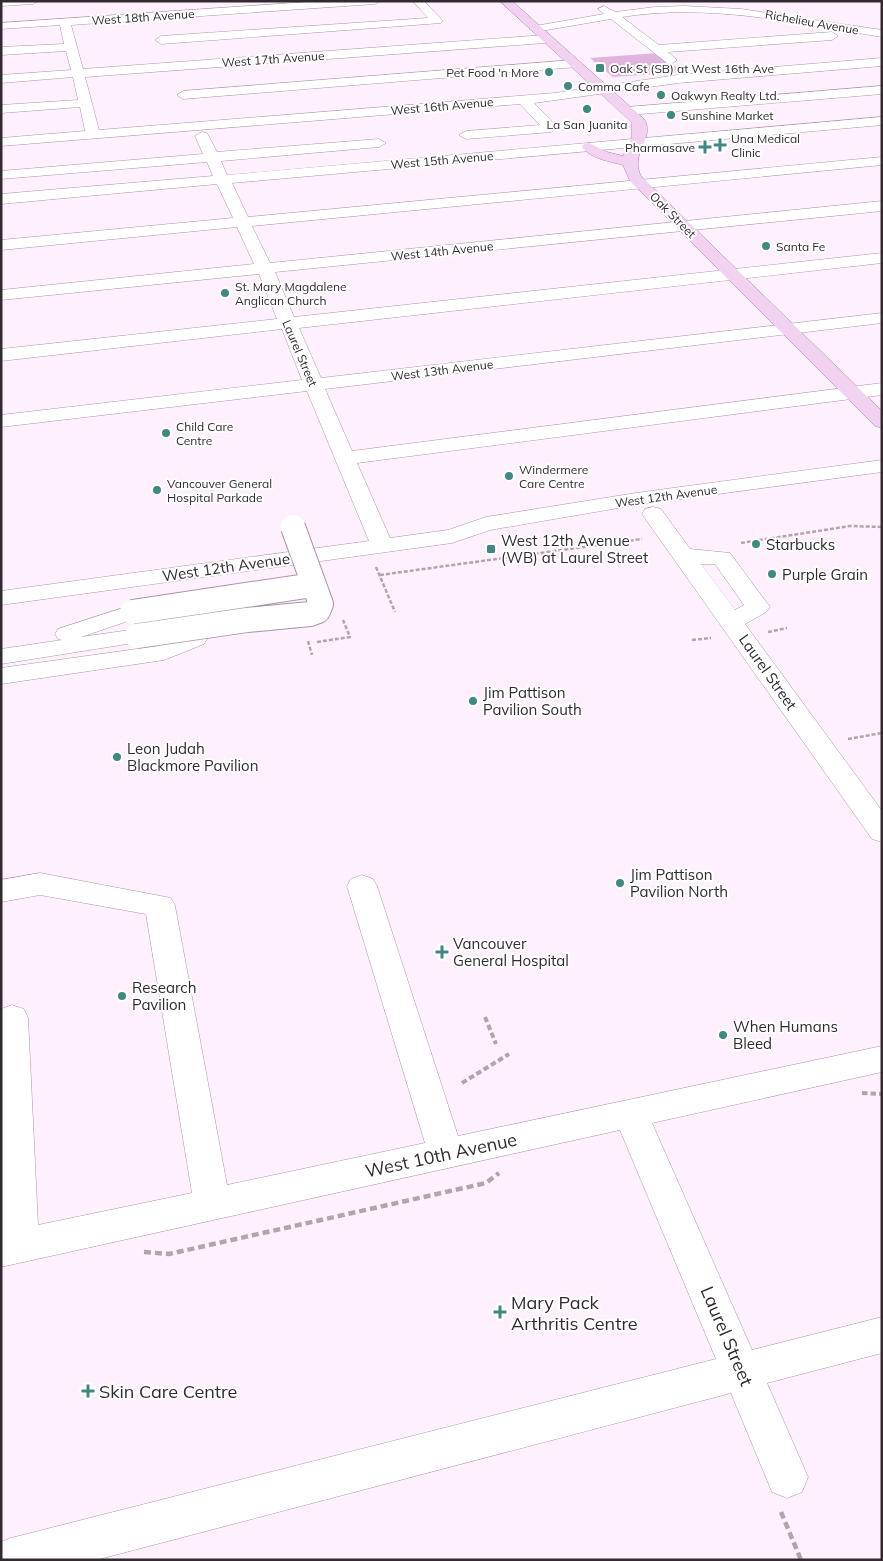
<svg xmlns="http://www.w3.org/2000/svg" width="883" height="1561" font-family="Mulish,sans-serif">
<rect width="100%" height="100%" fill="#fef0fd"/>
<path fill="#e1b4df" d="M658,53L682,72L613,77L590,58Z"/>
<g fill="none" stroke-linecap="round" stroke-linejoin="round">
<defs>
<path id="minor" d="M1,1H38L33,4L1,6Z
M322,1H380L375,4L71,25L83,69L545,35L551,39L545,43L85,77L99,130L555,93L678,75L882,58V66L678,83L534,103L558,128L551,132L466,139L459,135L466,131L540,125L520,104L1,146V138L85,131L80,107L1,113V105L78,100L73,77L1,83V75L71,70L66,51L1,55V47L64,44L60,25L1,29V23Z
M413,1H424L441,19L443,21L441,23L161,44L155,40L161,36L428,18Z
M604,6L615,12L655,7L684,6L741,9L882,30V37C796,23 709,3 622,17L659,45L832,32L838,36L832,40L668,52L677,60L671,64L667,63L611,19L535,32L529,29L535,26L604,14L598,9Z
M573,60L579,64L577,67L183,99L177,95L183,91Z
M882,86V94L628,115L621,111L628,107Z
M882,117V125L232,183L248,217L882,157V165L252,226L270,263L882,201V211L275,272L294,317L882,253V263L299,328L321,378L882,313V323L325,389L352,451L882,383V395L357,463L390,538L448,530L486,517L636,493L882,460V472L636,505L490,530L452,543L1,605V591L369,541L307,391L1,427V415L302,380L282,329L1,361V349L277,319L259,274L1,300V290L254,264L237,227L1,250V240L233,218L217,184L1,204V194L213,176L207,162L1,179V171L203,154L195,136L202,132L207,133L217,152L379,139L386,143L379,147L221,161L227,175Z
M653,507L661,509L690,549L730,553L770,607L766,612L745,624L882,811V842L872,839L642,514L645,509ZM701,564H715L744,605L735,610Z
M187,597L195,599L199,604L207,639L204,644L164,660L1,684V668L158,646L182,636L175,604L179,599Z
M132,605L140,607L144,612L140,617L81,637L137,629L146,631L149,636L146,641L1,664V649L62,640L58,639L55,634L58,629Z
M40,873L171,898L175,906L227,1185L425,1143L347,886L351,879L362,875L373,879L377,886L458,1136L882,1046V1072L652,1123L752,1350L882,1317V1353L767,1383L808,1477L802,1492L787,1498L772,1492L731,1393L96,1560H1V1542L11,1538L716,1359L620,1130L1,1267V1009L12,1005L24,1009L28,1018L38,1225L192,1193L146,914L40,895L1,902V880Z"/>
<path id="major" d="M500,1H512L644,119C656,138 629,153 641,176L882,411V428L875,426L630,181L623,165C609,161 591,159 582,147L584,144L589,143L607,152L623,156L632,137V123Z"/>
</defs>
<use href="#minor" stroke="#a994a7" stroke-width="1"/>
<use href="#major" stroke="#aa83a7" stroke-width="1"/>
<path stroke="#b0a4af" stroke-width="2.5" stroke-dasharray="4 2" stroke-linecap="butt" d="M741,543L850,526L882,527
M376,567L395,612
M380,575L642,539
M768,632L787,628
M692,640L711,638
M848,739L882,733"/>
<path stroke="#b0a4af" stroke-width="4" stroke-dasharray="5.5 3" stroke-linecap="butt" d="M485,1017L496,1044
M462,1083L509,1054
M862,1093L882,1094"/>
<path stroke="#b0a4af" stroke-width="4.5" stroke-dasharray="7 4" stroke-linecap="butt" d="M144,1252L169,1254L486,1183L499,1173
M781,1512L801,1560"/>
<use href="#minor" fill="#fff" fill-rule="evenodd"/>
<use href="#major" fill="#f2d2f1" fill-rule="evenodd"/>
<defs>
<path id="minor-bridge" d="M132,612L313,585
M137,636L247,620L310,614L318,611L321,604L293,527"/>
</defs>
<use href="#minor-bridge" stroke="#a994a7" stroke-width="26" stroke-linecap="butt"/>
<path stroke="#b0a4af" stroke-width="2.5" stroke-dasharray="4 2" stroke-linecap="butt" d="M308,641L312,655
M317,642L350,637L343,620"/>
<use href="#minor-bridge" stroke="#fff" stroke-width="24"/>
</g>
<g fill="#418882" stroke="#fff" stroke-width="2">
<rect x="595" y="63" width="10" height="10" rx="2.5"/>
<circle cx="549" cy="72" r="5"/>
<circle cx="568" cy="86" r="5"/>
<circle cx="661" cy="95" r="5"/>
<circle cx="587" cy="109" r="5"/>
<circle cx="671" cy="115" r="5"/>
<path d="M717.5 137.5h5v5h5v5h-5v5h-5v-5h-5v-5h5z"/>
<path d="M702.5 139.5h5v5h5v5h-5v5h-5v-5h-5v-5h5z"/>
<circle cx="766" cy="246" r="5"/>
<circle cx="225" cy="293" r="5"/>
<circle cx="166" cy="433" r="5"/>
<circle cx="509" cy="476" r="5"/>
<circle cx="157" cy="490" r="5"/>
<circle cx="756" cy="544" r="5"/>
<rect x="486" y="544" width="10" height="10" rx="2.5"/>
<circle cx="772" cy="574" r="5"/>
<circle cx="473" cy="701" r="5"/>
<circle cx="117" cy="757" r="5"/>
<circle cx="620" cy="883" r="5"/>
<path d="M439.5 944.5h5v5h5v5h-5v5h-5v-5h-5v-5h5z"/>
<circle cx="122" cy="996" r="5"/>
<circle cx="723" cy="1035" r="5"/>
<path d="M497.5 1304.5h5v5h5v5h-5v5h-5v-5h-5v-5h5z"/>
<path d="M85.5 1383.5h5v5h5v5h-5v5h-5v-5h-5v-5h5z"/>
</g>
<g text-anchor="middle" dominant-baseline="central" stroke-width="4" stroke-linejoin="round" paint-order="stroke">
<g font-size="12" fill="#322931" stroke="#fff">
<text transform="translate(143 17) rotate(-4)">West 18th Avenue</text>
<text transform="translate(812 22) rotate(10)">Richelieu Avenue</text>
<text transform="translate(273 59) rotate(-4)">West 17th Avenue</text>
<text transform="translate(442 106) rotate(-5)">West 16th Avenue</text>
<text transform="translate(442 160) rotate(-5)">West 15th Avenue</text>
<text transform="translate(673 215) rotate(45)">Oak Street</text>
<text transform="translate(442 251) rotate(-6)">West 14th Avenue</text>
<text transform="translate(300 353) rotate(67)">Laurel Street</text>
<text transform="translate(442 370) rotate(-7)">West 13th Avenue</text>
<text transform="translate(666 496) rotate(-8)">West 12th Avenue</text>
</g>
<g font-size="12" fill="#322931" stroke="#fff" text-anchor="start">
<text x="610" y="68">Oak St (SB) at West 16th Ave</text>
<text x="539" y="72" text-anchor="end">Pet Food 'n More</text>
<text x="578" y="86">Comma Cafe</text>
<text x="671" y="95">Oakwyn Realty Ltd.</text>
<text x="681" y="115">Sunshine Market</text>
<text x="587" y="124" text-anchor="middle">La San Juanita</text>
<text x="731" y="138">Una Medical<tspan x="731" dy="14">Clinic</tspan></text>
<text x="695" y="147" text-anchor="end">Pharmasave</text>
<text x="776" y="246">Santa Fe</text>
<text x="235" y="286">St. Mary Magdalene<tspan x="235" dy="14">Anglican Church</tspan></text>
<text x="176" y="426">Child Care<tspan x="176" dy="14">Centre</tspan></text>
<text x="519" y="469">Windermere<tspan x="519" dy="14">Care Centre</tspan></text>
<text x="167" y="483">Vancouver General<tspan x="167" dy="14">Hospital Parkade</tspan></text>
</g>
<g font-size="15" fill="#322931" stroke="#fff" text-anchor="start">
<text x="501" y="540">West 12th Avenue<tspan x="501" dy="17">(WB) at Laurel Street</tspan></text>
<text x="766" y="544">Starbucks</text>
<text x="782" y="574">Purple Grain</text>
<text x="483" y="692">Jim Pattison<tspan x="483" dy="17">Pavilion South</tspan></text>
<text x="127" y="748">Leon Judah<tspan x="127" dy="17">Blackmore Pavilion</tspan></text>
<text x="630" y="874">Jim Pattison<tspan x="630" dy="17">Pavilion North</tspan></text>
<text x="453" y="943">Vancouver<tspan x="453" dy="17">General Hospital</tspan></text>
<text x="132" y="987">Research<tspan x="132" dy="17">Pavilion</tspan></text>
<text x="733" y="1026">When Humans<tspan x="733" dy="17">Bleed</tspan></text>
</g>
<g font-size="15" fill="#322931" stroke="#fff">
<text transform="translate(226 567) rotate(-8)">West 12th Avenue</text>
<text transform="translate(768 672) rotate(55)">Laurel Street</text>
</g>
<g font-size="18" fill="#322931" stroke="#fff">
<text transform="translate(441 1155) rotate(-12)">West 10th Avenue</text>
<text transform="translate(727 1336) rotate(67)">Laurel Street</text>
</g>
<g font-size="18" fill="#322931" stroke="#fff" text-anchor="start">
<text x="511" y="1302">Mary Pack<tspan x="511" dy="21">Arthritis Centre</tspan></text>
<text x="99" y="1391">Skin Care Centre</text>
</g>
</g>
<rect width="883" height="1561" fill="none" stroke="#322931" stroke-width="5"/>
</svg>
